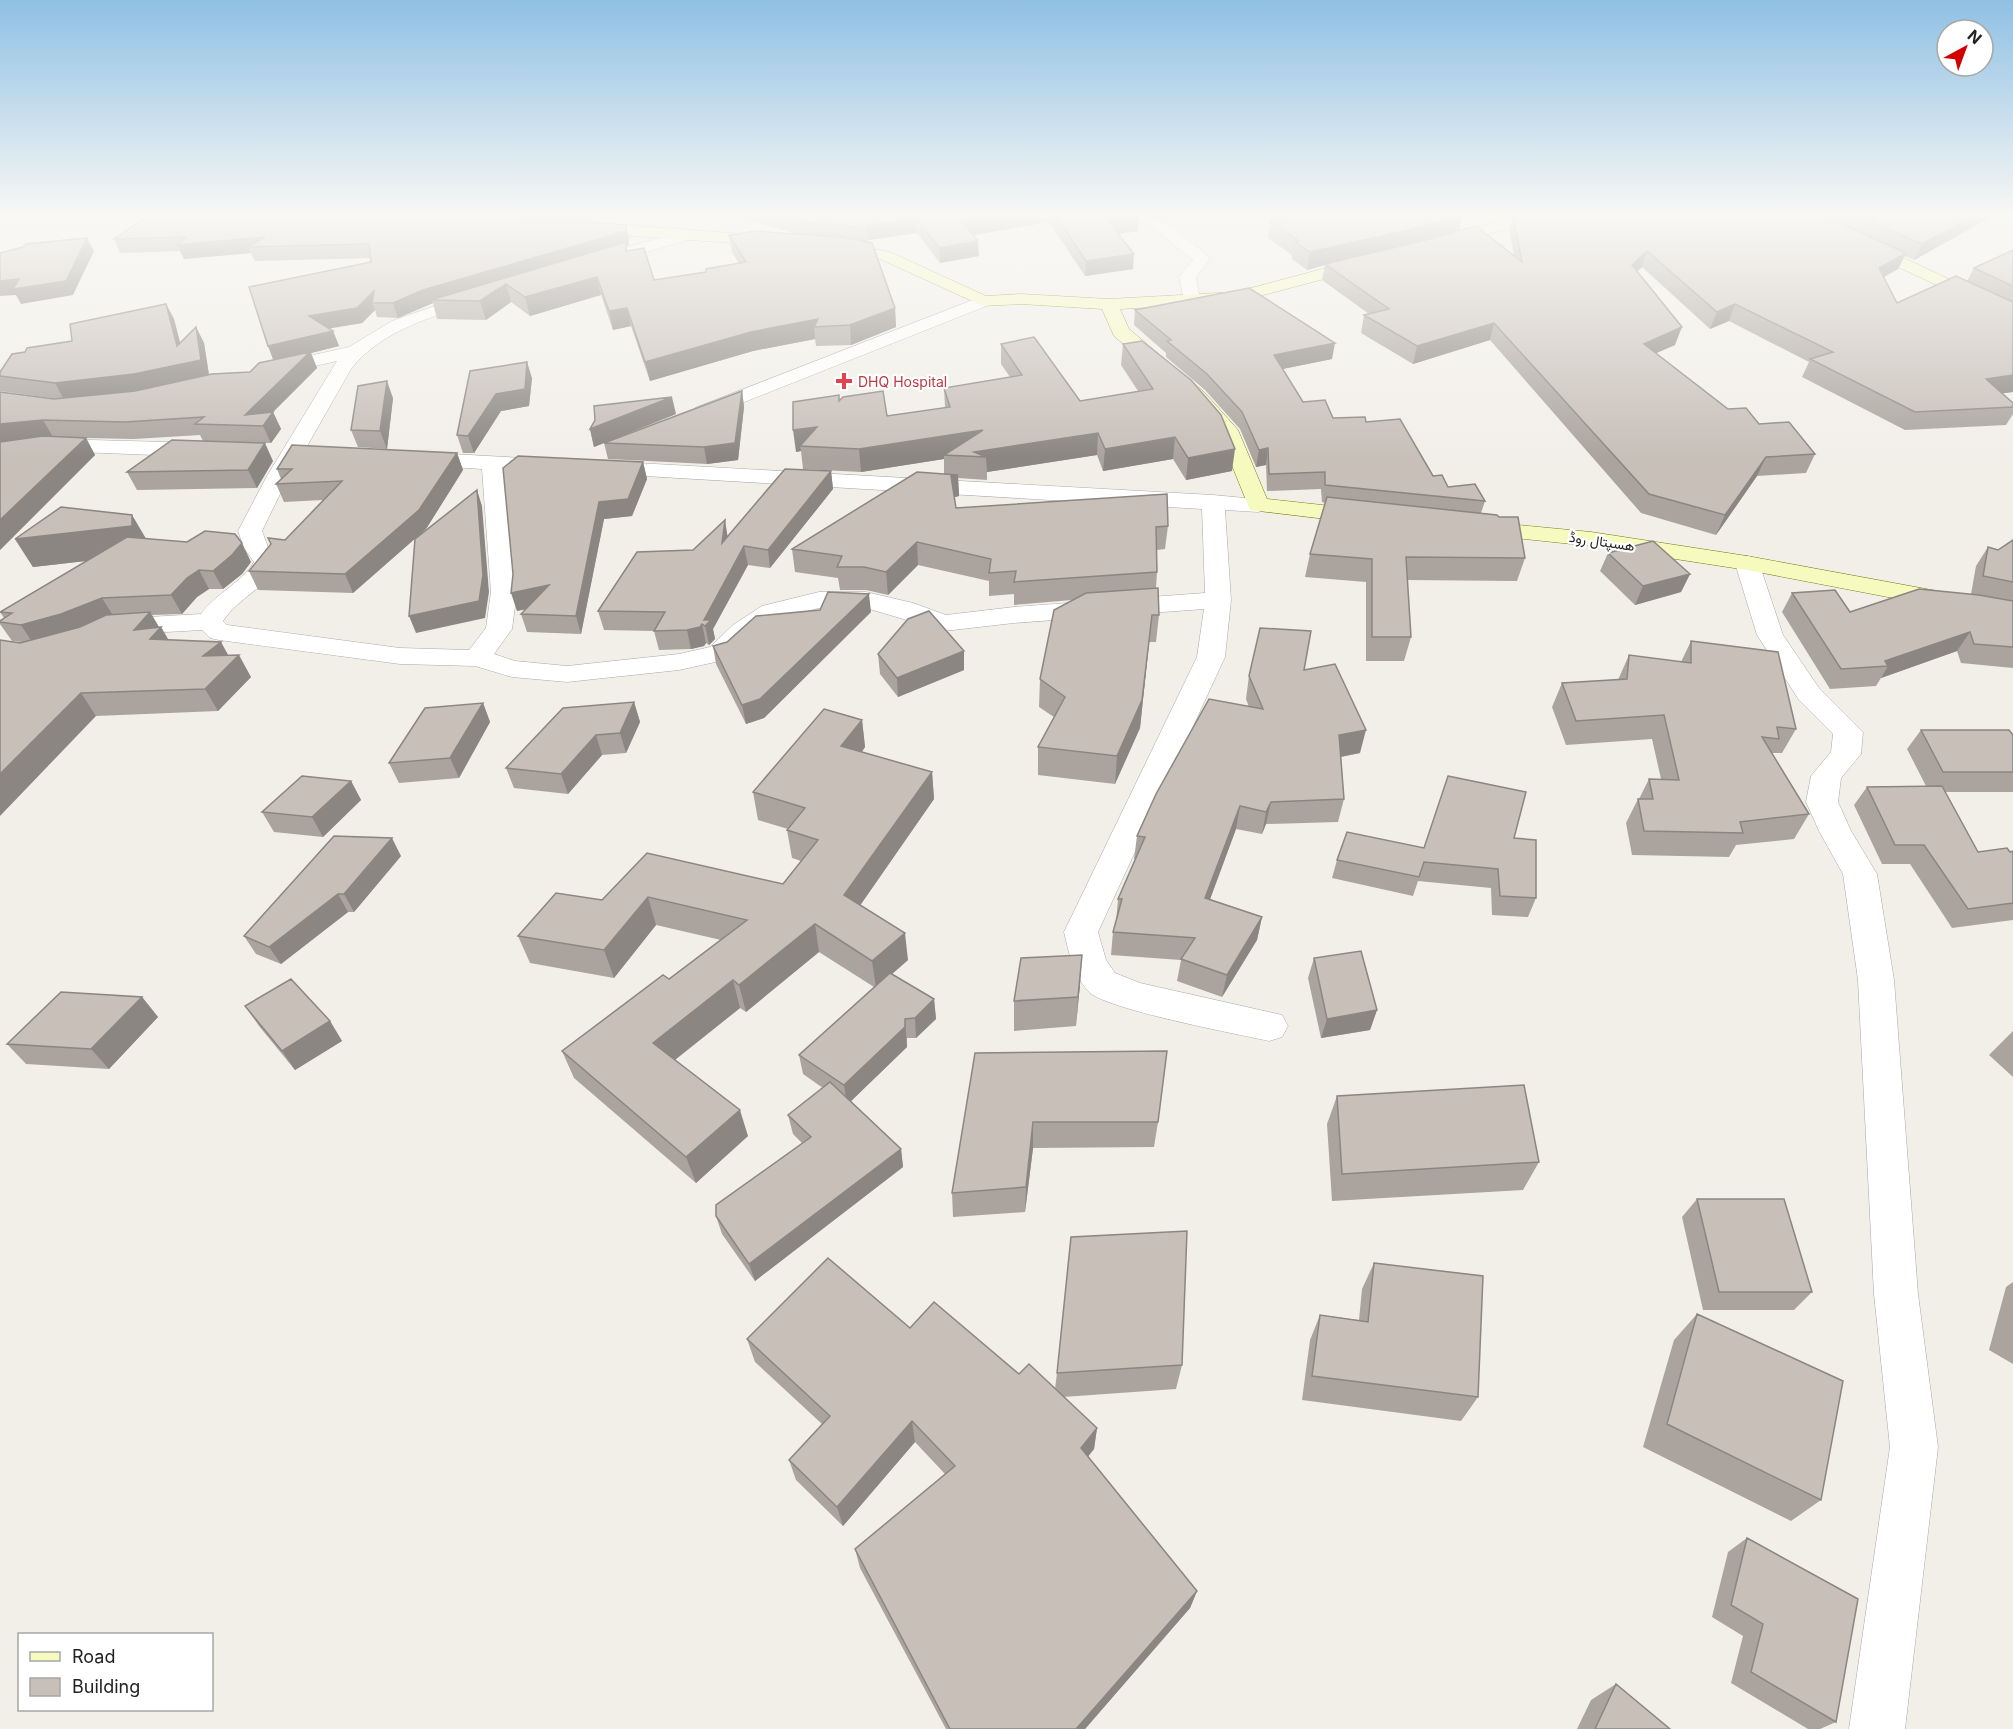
<svg xmlns="http://www.w3.org/2000/svg" width="2013" height="1729" font-family="Inter,Vazirmatn,sans-serif">
<rect width="100%" height="100%" fill="#f2efe9"/>
<g fill="none" stroke-linecap="round" stroke-linejoin="round">
<defs>
<path id="street" d="M1130,216C1168,216 1180,234 1208,256L1210,259L1196,277L1200,300L1197,304H1185L1179,277L1193,260L1156,230Z
M688,230L696,235L694,238L599,266L591,261L593,257Z
M478,291L484,292L487,296L484,300C438,315 382,329 351,369L282,490L262,531L268,547L278,562C265,590 239,597 223,621L227,625L400,648L469,650L486,628L491,592L482,469L407,464L404,459L407,454L415,452L560,460L563,465L560,470L552,472L504,470L517,592L512,629L494,654L515,661L567,666L679,654L710,647L733,625L762,606L819,592H866L913,603L946,615L1014,607L1205,593L1202,509L593,473L590,468L593,463L601,461L1213,495L1266,500L1270,505L1266,510L1258,512L1225,510L1231,600L1225,657L1098,932L1106,960L1115,973L1140,983L1282,1015L1288,1026L1282,1037L1269,1041C1238,1034 1103,1009 1088,991C1073,974 1069,953 1064,932L1197,657L1204,609L1014,623L944,631L866,608H819L780,618L751,637L729,659L679,670L567,682L512,677L475,666L400,664L219,640L210,638L202,630L113,635L104,633L100,627L104,621L113,619L201,614C215,594 244,581 254,562L244,548L238,531L267,476L337,361L271,376L264,374L261,370L264,366L349,347L392,321Z
M983,296L989,297L992,301L989,305L709,416L702,418L695,416L692,412L695,408Z
M53,439L205,443L213,445L216,450L213,455L205,457L53,451L0,458V444Z
M1747,556L1756,558L1759,563L1783,635L1819,688L1863,732L1861,754L1841,778L1838,802L1851,831L1877,874L1894,980L1918,1294L1938,1447L1905,1729H1849L1890,1447L1874,1294L1858,980L1843,874L1819,831L1806,802L1811,776L1831,752L1833,734L1799,700L1757,635L1735,563L1738,558Z"/>
<path id="secondary" d="M498,216L774,236L782,241L774,246L506,227L501,225Z
M1517,216H1542L1539,219L1447,247H1435L1433,244L1435,241Z
M1793,216H1814L2013,309V321L1796,219Z
M831,241L890,252L986,296L1021,294L1109,299L1236,292L1367,257L1373,258L1375,262L1373,266L1237,302L1120,309L1129,329L1204,392L1238,430L1267,499L1368,510L1376,512L1380,517L1376,522L1368,524L1250,510L1220,436L1190,400L1114,336L1102,309L1021,304L983,306L880,259L825,249L823,246Z
M1476,521L1591,532L1747,556L2013,605V621L1747,570L1591,546L1468,533L1464,528L1468,523Z"/>
</defs>
<use href="#street" stroke="#a9a9a9" stroke-width="1"/>
<use href="#secondary" stroke="#707d05" stroke-width="1"/>
<use href="#street" fill="#fff" fill-rule="evenodd"/>
<use href="#secondary" fill="#f7fabf" fill-rule="evenodd"/>
</g>
<path fill="#aba49e" d="M148,216L629,238V245L626,246L627,250L654,280L706,272L739,264L732,252L729,235L797,234L735,216H1139L1137,231L1119,234L1133,269L1085,276L1049,222L973,235L979,256L940,263L917,233L868,240L895,308L896,327L851,345L816,346L815,339L753,351L650,381L631,326L613,330L601,295L530,316L511,302L486,320L437,319L433,303L398,318L377,317L375,310L362,323L329,328L333,331L339,346L311,353L317,368L273,412L281,429L271,443L203,441L200,435L134,439L86,438L95,455L0,550V392L54,399H58L0,391V372L25,352L72,341L166,304L174,319L180,343L196,327L204,343L209,374L250,372L274,360L268,346L371,262V258L255,261L251,253L184,259L180,251L120,253L114,239Z
M530,216H594V221Z
M1149,216H1182L1162,220Z
M1289,216H1462L1459,231L1514,255L1509,230L1513,216H1993L1914,260L1905,256L1898,269L1884,277L1897,303L1967,281L1974,268L2013,250V392L2002,393L2013,403V414L2006,425L1905,430L1802,377L1809,362L1729,321L1710,329L1642,267L1637,271L1675,345L1656,353L1728,409L1815,454L1806,473L1757,476L1716,535L1641,513L1490,340L1413,364L1361,333L1364,315L1369,314L1322,280L1325,265L1307,270L1292,259V255L1268,238L1270,221L1290,217Z
M1135,310L1332,359L1283,369L1303,402L1333,418L1366,422L1433,476L1448,487L1485,501L1481,513L1525,558L1517,581L1407,580L1411,637L1404,661H1366V582L1305,577L1310,554L1325,503L1322,502L1321,489L1267,491L1266,465L1256,467L1240,429L1205,390L1166,357V353L1134,325Z
M1001,344L1080,401L1138,391L1121,365L1123,344L1232,471L1186,480L1173,459L1103,471L1097,455L987,472V480L958,478L959,496L954,497L956,508L1168,526L1165,549L1157,550V572L1156,588L1159,615L1156,642H1149L1140,728L1115,784L1038,775V747L1054,717L1039,707L1040,679L1072,600L1014,605V594L989,596V581L918,565L888,595L866,590H840L838,578L795,572L792,549L944,474V459L861,472L803,469L801,451L796,452L839,401L887,416L945,408L944,388L1010,377L1001,364Z
M532,378L529,406L501,411L474,453H463L457,435Z
M742,391L744,407L738,460L707,464L608,459L604,443L594,447L590,429L676,414L606,442Z
M393,398L387,449L358,447L351,430Z
M457,453L463,470L426,529L353,593L258,590L249,571L285,540L323,500L284,502L276,484L281,479L277,469Z
M273,461L257,488L137,490L127,472Z
M643,462L647,479L632,516L604,519L581,634L527,632L521,614L526,609L517,611Z
M831,471L833,489L770,568L748,565L713,629L715,639L709,645L706,643L704,646L691,649L659,650L654,631L604,630L598,611L728,536Z
M132,515L145,538L251,562L242,574L223,589H209L197,597L182,614L152,615L159,627H161L168,640L228,655L251,677L218,711L96,716L20,643L21,642L12,641L0,624V621L4,618L0,612L86,561L33,567L15,539Z
M2013,540V668L1961,663L1957,651L1881,678L1876,686L1830,689L1782,612L1792,593L1850,612L1971,594L1976,566L1988,547L1998,550Z
M1608,553L1690,574L1681,592L1635,605L1600,571Z
M820,610L871,612L764,718L746,724L716,664L713,646L727,642Z
M1691,641L1796,729L1782,753H1771L1809,814L1794,839L1736,845L1729,857L1632,855L1626,823L1638,799H1639L1649,779H1661L1652,739L1566,745L1552,707L1562,683L1618,680L1629,655L1681,662Z
M878,654L964,670L898,697L880,674Z
M1304,670L1360,753L1341,757L1344,799L1338,822L1266,824L1262,834L1236,829L1210,899L1262,917L1257,940L1222,997L1177,981L1181,960L1111,955L1113,932L1116,922L1118,899L1136,859H1134L1137,836L1249,707L1246,699L1249,676Z
M634,702L640,722L626,753L602,755L568,794L514,788L506,768Z
M483,703L490,722L459,778L399,783L389,763Z
M862,720L865,747L862,752L932,772L934,799L860,905L908,960L892,974L934,999L936,1019L916,1038H907V1047L851,1101L901,1149L903,1167L755,1281L722,1234L716,1216L802,1143L793,1134L788,1115L823,1088L803,1074L799,1055L874,987L819,952L746,1012L740,1008L675,1060L748,1136L696,1183L574,1078L562,1051L669,979L721,940L656,925L614,978L530,963L518,936L602,900L783,884L801,861L792,858L787,830L788,829L758,820L753,792Z
M1921,730L2013,735V792H1945L1978,852H2010L2013,851V920L1952,928L1910,864H1882L1854,805L1867,787L1926,786L1907,749Z
M351,781L361,800L323,837L274,832L262,812Z
M1514,838L1536,898L1528,917L1492,915L1491,888L1418,881L1413,896L1332,878L1337,860L1424,848Z
M401,856L354,912H348L281,964L256,954L244,936Z
M1314,958L1377,1010L1370,1030L1321,1038L1308,978Z
M1080,984L1076,1026L1014,1031V1001Z
M142,997L158,1017L109,1069L26,1064L7,1044Z
M245,1006L330,1021L342,1041L295,1070L259,1026Z
M2013,1031V1077L1989,1055Z
M975,1053L1158,1122L1154,1147L1033,1148L1025,1212L953,1217L952,1193Z
M1337,1096L1539,1162L1523,1190L1332,1201L1327,1124Z
M1697,1199L1812,1292L1794,1310H1703L1682,1217Z
M1374,1263L1478,1397L1461,1421L1302,1400L1310,1340L1320,1315L1359,1320L1362,1289Z
M2013,1282V1364L1989,1350L2006,1287Z
M1697,1314L1821,1500L1791,1521L1643,1447L1674,1340Z
M910,1328L1055,1389L1057,1373L1182,1365L1176,1389L1063,1397L1097,1428L1094,1449L1088,1456L1197,1591L1190,1608L1085,1729H946L860,1568L855,1549L945,1474L915,1442L843,1526L796,1480L789,1460L822,1424L755,1362L747,1339Z
M1747,1538L1836,1722L1820,1729H1808L1731,1683L1743,1636L1712,1617L1728,1552Z
M1616,1684L1670,1729H1577L1591,1700Z"/>
<path fill="#8b8681" d="M1000,216H1050L1049,222L963,237L962,222Z
M1130,216H1139L1137,231L1108,236L1109,222Z
M1162,216H1182L1162,220Z
M1457,216H1462L1459,231L1408,246L1325,264V265L1307,270L1310,252Z
M1974,216H1993L1914,260L1922,244Z
M916,218L917,233L868,240L867,230L866,226Z
M626,225L629,238V245L626,246L629,260L626,251L431,300L433,303L398,318L393,303L423,290Z
M265,237L249,247L251,253L184,259L177,245Z
M87,238L94,251L73,295L21,304L16,295L0,296V281Z
M978,241L979,256L940,263L939,248Z
M1647,251L1642,267L1626,281L1632,265Z
M1906,253L1898,269L1871,284L1879,268Z
M1134,254L1133,269L1085,276L1086,261Z
M597,277L601,295L530,316L525,297Z
M506,284L511,302L486,320L480,301Z
M374,291L372,303L375,310L362,323L315,331L309,316Z
M166,304L174,319L185,362L177,346Z
M1735,304L1729,321L1710,329L1717,312Z
M627,308L631,326L613,330L609,311Z
M895,308L896,327L851,345L850,325Z
M818,319L814,327L815,339L753,351L650,381L645,362L751,332Z
M1494,323L1490,340L1413,364L1417,346Z
M196,327L204,343L209,376L143,391L64,400L55,383L201,360Z
M1682,327L1675,345L1638,361L1644,344Z
M333,331L339,346L311,353L317,368L273,412L281,429L271,443L263,426L245,415L274,362L268,346Z
M1335,343L1332,359L1272,371L1274,355Z
M527,362L532,378L529,406L501,411L474,453L468,436L496,394Z
M2013,375V392L1976,397L1986,379Z
M387,381L393,398L387,449L380,431Z
M742,391L744,407L738,460L707,464L704,447Z
M672,397L676,414L594,447L590,429Z
M43,420L53,437L0,442V424Z
M817,427L800,446L801,451L796,452L793,430Z
M983,430L1098,433L1097,455L987,472L986,457L944,455V459L861,472L859,449Z
M1175,437L1173,459L1103,471L1105,449Z
M86,438L95,455L0,550V520Z
M265,443L273,461L257,488L248,470Z
M1268,448L1266,465L1256,467L1259,450Z
M1235,449L1232,471L1186,480L1188,458Z
M457,453L463,470L426,529L353,593L345,574Z
M1766,457L1757,476L1716,535L1725,515Z
M643,462L647,479L632,516L604,519L581,634L576,616L599,502Z
M831,471L833,489L770,568L768,550Z
M958,475L959,496L952,498L951,476Z
M477,490L482,506L489,592L485,618L416,633L409,616Z
M132,515L148,542V554L33,567L15,539Z
M725,520L728,539L722,543Z
M917,542L918,565L888,595L886,572Z
M242,543L251,562L242,574L223,589L213,571Z
M744,546L748,565L713,629L715,639L709,645L704,620Z
M199,570L209,589L197,597L182,614L171,595L187,578Z
M1690,574L1681,592L1635,605L1643,586Z
M549,585L555,603L517,611L511,593Z
M869,594L871,612L764,718L746,724L742,705Z
M102,598L114,617L34,645L21,625Z
M150,612L160,629L161,627L174,649L163,661L134,630Z
M1152,615L1140,728L1115,784L1117,756Z
M702,624L706,643L704,646L691,649L687,630Z
M1970,632L1957,651L1881,678L1888,666L1885,661Z
M221,642L232,662L239,655L251,677L218,711L205,689L203,656Z
M964,651V670L898,697L897,678Z
M81,693L96,716L0,816V774Z
M634,702L640,722L626,753L620,733Z
M483,703L490,722L459,778L450,758Z
M862,720L865,747L845,774L841,746Z
M1366,730L1360,753L1334,758L1339,735Z
M596,735L602,755L568,794L561,774Z
M932,772L934,799L848,923L844,895Z
M351,781L361,800L323,837L312,817Z
M1271,802L1266,824L1262,834L1266,812Z
M1240,806L1236,829L1202,921L1205,898Z
M392,838L401,856L354,912L344,894Z
M338,894L348,912L281,964L269,947Z
M648,897L656,925L614,978L604,950Z
M1262,917L1257,940L1222,997L1227,975Z
M815,924L819,952L746,1012L739,985Z
M905,933L908,960L876,988L872,961Z
M1082,955L1080,984L1076,1026L1078,997Z
M733,980L740,1008L662,1070L653,1043Z
M142,997L158,1017L109,1069L91,1049Z
M934,999L936,1019L916,1038L915,1018Z
M1377,1010L1370,1030L1321,1038L1327,1019Z
M905,1019L907,1047L847,1105L844,1085Z
M330,1021L342,1041L295,1070L282,1051Z
M740,1110L748,1136L696,1183L686,1157Z
M1033,1122V1148L1025,1212L1026,1187Z
M901,1149L903,1167L755,1281L749,1264Z
M912,1421L915,1442L843,1526L837,1507Z
M1097,1428L1094,1449L1079,1468L1081,1448Z
M1197,1591L1190,1608L1085,1729H1076Z"/>
<path fill="#c7bfb8" stroke="#8b8681" stroke-width="1.5" d="M148,216H507L626,225V231L423,290L393,303H372L374,291L357,308L309,316L333,331L268,346L249,287L371,262L369,244L249,247L265,237L177,245L186,237L114,239Z
M785,216H1000L962,222L978,241L939,248L916,218L866,226L867,230L842,225L808,223Z
M1056,216H1138L1109,222L1134,254L1086,261Z
M1296,216H1457L1412,229L1310,252L1295,242L1299,241L1270,221Z
M1513,216H1824L1906,253L1879,268L1897,303L1956,276L2013,302V375L1986,379L2013,403V407L1915,412L1810,359L1833,352L1735,304L1717,312L1647,251L1632,265L1682,327L1644,344L1728,409L1746,408L1759,424L1789,422L1815,454L1766,457L1725,515L1649,494L1494,323L1417,346L1364,315L1389,309L1325,264L1422,241L1476,226L1522,262Z
M1859,216H1974L1922,244Z
M755,231L841,237L872,243L895,308L850,325L814,327L818,319L751,332L645,362L627,308L609,311L597,277L525,297L506,284L480,301L431,300L626,242V251L644,248L654,280L706,272V269L746,262L729,235Z
M87,238L66,281L13,289L19,279L0,281V253L23,247L26,244Z
M2013,250V286L1974,268Z
M1249,288L1335,343L1274,355L1303,402L1325,400L1333,418L1365,417L1366,422L1400,419L1433,476L1442,475L1448,487L1475,484L1485,501L1325,485V472L1269,474L1268,448L1259,450L1242,412L1207,374L1167,341L1171,340L1135,310Z
M166,304L177,346L196,327L201,360L134,374L55,383L0,376V372L12,354L25,352L27,348L72,341L70,324Z
M1034,337L1080,401L1153,389L1123,344L1142,341L1191,380L1221,415L1235,449L1188,458L1175,437L1105,449L1098,433L974,452L986,457L944,455L983,430L859,449L800,446L817,427L793,430V402L839,395V401L843,397L883,391L887,416L950,407L944,388L1022,375L1001,344Z
M310,352L245,415L273,412L263,426L195,424L204,417L125,422L43,420L0,424V392L54,399L135,391L212,374L250,372L259,363Z
M527,362L525,389L496,394L468,436L457,435L470,371Z
M387,381L380,431L351,430L358,386Z
M742,391L735,443L704,447L604,443Z
M672,397L590,429L595,420L594,406Z
M43,436L86,438L0,520V442Z
M172,440L265,443L248,470L127,472Z
M292,445L457,453L419,510L345,574L249,571L271,544L268,538L285,540L342,481L276,484L292,469H277Z
M518,456L643,462L628,499L599,502L576,616L521,614L549,585L511,593L513,574L503,468Z
M785,469L831,471L768,550L744,546L704,620H711L705,626L702,624L700,627L687,630L654,631L665,612L598,611L637,552L693,550L725,520L722,543Z
M917,472L958,475L951,476L956,508L1167,494L1168,526L1156,527L1157,572L1014,582L1016,571L989,573L991,559L917,542L886,572L864,567H837L842,556L792,549Z
M477,490L483,575L479,601L409,616L415,539Z
M1327,497L1497,515L1499,517H1518L1525,558L1406,557L1411,637H1372V559L1310,554Z
M61,507L132,515V526L15,539Z
M205,531L235,534L242,543L232,555L213,571L199,570L187,578L171,595L102,598L61,614L21,625L0,622V621L12,613L0,612L127,537L187,542Z
M2013,540V582L1983,576L1988,547L1998,550Z
M1653,541L1690,574L1643,586L1608,553Z
M1158,588L1159,615H1152L1142,700L1117,756L1038,747L1065,697L1040,679L1054,610L1086,593Z
M1919,589L1979,595L2013,601V647L1974,644L1970,632L1885,661L1888,666L1841,669L1792,593L1835,590L1850,612Z
M828,592L869,594L760,699L742,705L713,646L727,642L756,616L820,610Z
M929,611L964,651L897,678L878,654L908,619Z
M150,612L134,630L161,627L150,639L221,642L203,656L239,655L205,689L81,693L0,774V640L20,643L80,627L106,615Z
M1260,628L1311,631L1304,670L1335,664L1366,730L1339,735L1344,799L1271,802L1266,812L1240,806L1205,898L1262,917L1227,975L1181,959L1195,938L1113,932L1122,899H1118L1145,837L1137,836L1156,794L1209,699L1263,709L1249,676Z
M1691,641L1778,652L1796,729L1777,727L1779,739L1762,737L1809,814L1740,822L1743,833L1644,831L1638,799H1653L1649,779L1679,780L1664,715L1576,721L1562,683L1627,679L1629,655L1691,663Z
M634,702L620,733L596,735L561,774L506,768L563,708Z
M483,703L450,758L389,763L425,708Z
M824,709L862,720L841,746L932,772L844,895L905,933L872,961L815,924L739,985L733,980L653,1043L740,1110L686,1157L562,1051L663,975L669,979L747,920L648,897L604,950L518,936L556,893L602,900L647,853L783,884L818,840L787,830L805,808L753,792Z
M1921,730H2009L2013,735V772H1943Z
M302,776L351,781L312,817L262,812Z
M1448,776L1526,792L1514,838L1536,840V898L1500,896L1498,869L1424,862L1419,877L1337,860L1347,832L1424,848Z
M1942,786L1978,852L2007,848L2010,852L2013,851V903L1968,909L1924,845H1895L1867,787Z
M334,836L392,838L344,894H338L269,947L244,936Z
M1361,951L1377,1010L1327,1019L1314,958Z
M1082,955L1078,997L1014,1001L1021,958Z
M890,973L934,999L915,1018L905,1019V1027L844,1085L799,1055Z
M291,979L330,1021L282,1051L245,1006Z
M61,992L142,997L91,1049L7,1044Z
M1167,1051L1158,1122H1033L1026,1187L952,1193L975,1053Z
M830,1082L901,1149L749,1264L716,1216V1205L811,1137L788,1115Z
M1524,1085L1539,1162L1342,1174L1337,1096Z
M1697,1199H1784L1812,1292H1719Z
M1187,1231L1182,1365L1057,1373L1071,1237Z
M828,1258L910,1328L934,1302L1019,1374L1029,1364L1097,1428L1081,1448L1197,1591L1076,1729H950L855,1549L955,1466L912,1421L837,1507L789,1460L830,1416L747,1339Z
M1374,1263L1483,1276L1478,1397L1312,1376L1320,1315L1368,1322Z
M1697,1314L1843,1381L1821,1500L1667,1424Z
M1747,1538L1858,1599L1836,1722L1751,1672L1763,1624L1731,1605Z
M1616,1684L1670,1729H1595Z"/>
<linearGradient id="sky" x2="0" y2="1"><stop stop-color="#8fc0e4"/><stop offset="0.47" stop-color="#f9f8f5"/><stop offset="1" stop-color="#f9f8f5" stop-opacity="0"/></linearGradient>
<rect width="2013" height="458" fill="url(#sky)"/>
<path fill="#e0444e" stroke="#fff" stroke-width="2" d="M841 372h6v6h6v6h-6v6h-6v-6h-6v-6h6z"/>
<g text-anchor="middle" dominant-baseline="central" stroke-width="4.5" stroke-linejoin="round" paint-order="stroke">
<g font-size="14" fill="#be3a42" stroke="#fff" text-anchor="start">
<text x="858" y="381">DHQ Hospital</text>
</g>
<g font-size="14" fill="#222" stroke="#fff">
<text transform="translate(1602 541) rotate(8)">ھسپتال روڈ</text>
</g>
</g>
<rect x="18" y="1633" width="195" height="78" fill="#ffffff" stroke="#a7a7a7" stroke-width="1.5"/>
<rect x="30" y="1652" width="30" height="9" fill="#f7fabf" stroke="#a7a7a7" stroke-width="1.5"/>
<text x="72" y="1663" font-size="18" fill="#222222">Road</text>
<rect x="30" y="1678" width="30" height="18" fill="#c7bfb8" stroke="#a7a7a7" stroke-width="1.5"/>
<text x="72" y="1693" font-size="18" fill="#222222">Building</text>
<g transform="translate(1965 48) rotate(41)"><circle r="28" fill="#ffffff" stroke="#a7a7a7" stroke-width="1.5"/>
<path d="M0-4.5L10 22L0 15L-10 22Z" fill="#d40000"/>
<text y="-9" font-size="16" font-weight="bold" text-anchor="middle" fill="#222222">N</text>
</g>
</svg>
